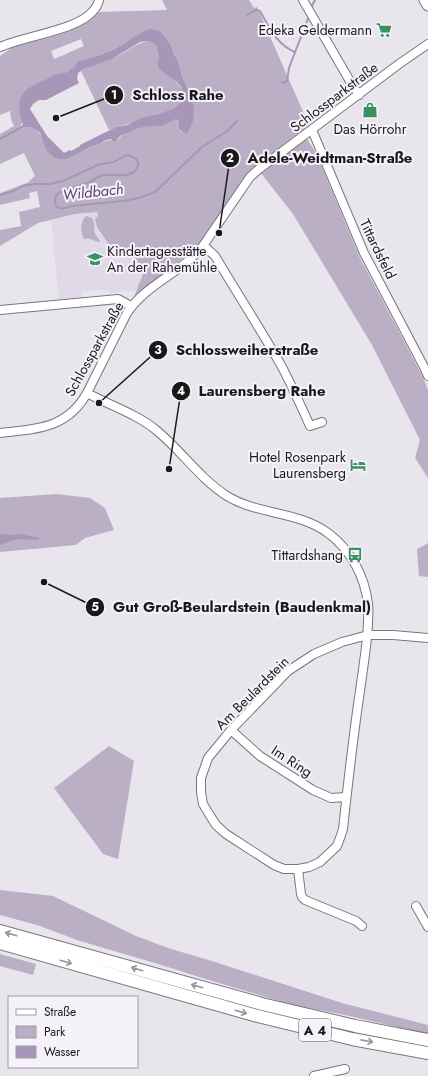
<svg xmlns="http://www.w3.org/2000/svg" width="428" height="1076" font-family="Jost,sans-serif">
<rect width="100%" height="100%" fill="#e8e5ec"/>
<path fill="#e0d9e8" d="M97,212L110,245L125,249L146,269L137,290L109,293L107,289L105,290L82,292V298L59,301L51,220L75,214Z"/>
<path fill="#baafc5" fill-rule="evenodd" d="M162,0H249L254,8L257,7L309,125L257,165L247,175L200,243L192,251L134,297L145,269L125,249L110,246L97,227L95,219L98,216L97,212L75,214L38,223L0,246V230L21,226L19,212L40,207L37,191L29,193L30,198L0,205V193L27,183L35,176L24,153L0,164V134L14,126L11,119L10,111L0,115V56L10,49L23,43L81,25L91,17L100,12L167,10ZM161,32L171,45L174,55L178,60L182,76L191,96L187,134L182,133C179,128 179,123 176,119C170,121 162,124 155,125C144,127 124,130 118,140C109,139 104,142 96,145C86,149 76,153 67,159L44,145C41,133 35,122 20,129L19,127L23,123L28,88L56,74L67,72L74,67L78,61L100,55L113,50L126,42ZM81,39L84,46L54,59L51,51Z
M148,41L156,45L159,60V69C226,110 135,118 109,130L81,71C90,65 101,63 111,59C125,54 133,44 148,41Z
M306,137L317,155L360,258L422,375L428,390V478L415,458L420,440L372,345L293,214L260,172Z
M86,216C97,218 93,224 95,233C96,236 99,239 100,242C93,241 90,237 84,239C80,232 80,222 86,216Z
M56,494L90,498L105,508L114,530L85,538L76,545L0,552V498Z
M428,543V577L419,576L417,549Z
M109,746L134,761L118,859L103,854L54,788Z
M0,890L53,896L136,936L168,948L215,962L342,1003L428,1025V1033L419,1032L345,1015L293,1005L212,981L158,964L80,941L37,925L0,915Z
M0,954L36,964L33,975L0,966Z"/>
<path fill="#a796b8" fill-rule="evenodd" d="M152,29L161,32L171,45L174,55L178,60L182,76L191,96L194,109L193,121L187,134L183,133L179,128L178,121L176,119L161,126H149L136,129L120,136L116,141H112V139L106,140L99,144L90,147L67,159H60L55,158L47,151L44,145L40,133L37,130L30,127H25L20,129L19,127L23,125V123L20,115L19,101L23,93L28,88L56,74L67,72L74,67L78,61L100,55L113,50L146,30ZM148,41L156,45L159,60L157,62L159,69L177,82L181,87L183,96L179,104L174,108L160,114L141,118L127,125L116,127L80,145V146L71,151L70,150L64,153L47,136L30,109L33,104L39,100H46L79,83L77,79L78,73L84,69L112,59L140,42Z
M0,534L15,535L21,534L40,538L37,540L17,539L0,545Z"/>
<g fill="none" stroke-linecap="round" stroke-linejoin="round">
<path stroke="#a796b8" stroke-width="2" d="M311,8L315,0
M247,15L256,10L260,11C269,27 277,45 295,52
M282,83L287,81L289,68L309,16
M0,139L20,128
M0,195L14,191L22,186L35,184H50L63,181L100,164L114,162L126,155C129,156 132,156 135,158C142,164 136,172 129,174C122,177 113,174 105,175C97,176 92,181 85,184C77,188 63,187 57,195C54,198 55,202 56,206C61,210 66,208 72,206L123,201L139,198L155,192L202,147L227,131L237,121"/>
<defs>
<path id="minor" d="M303,0L351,83L359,95
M0,47C24,36 78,30 93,11C96,8 98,4 99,0
M312,130L364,253L424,367L428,376
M204,246L215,256C237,293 261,330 282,367C292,386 301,406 310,426L322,422
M0,310L118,299L131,306
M87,393C109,405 137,414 156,430C181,450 199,478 227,496C258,515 298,511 328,533C351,550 365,577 368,604C369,610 368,617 368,623C367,646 363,668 360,691C353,737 348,783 343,829L340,838L337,846L320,862L309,867L298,869H284L274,865L226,834L216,825L209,814L203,804L201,792V778L208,758L231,730L288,671L314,654L342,642L368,635H393L428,638
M0,433C36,429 67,429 87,393L127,313C148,281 190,270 209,237L250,177L259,169L399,64L428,44
M231,730L260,756L313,790L331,798L346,797
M298,869L301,894L302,897L305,900L356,921L362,926
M416,906L428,927
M314,1076L345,1069"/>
<path id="major" d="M425,0L428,5"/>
<path id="highway" d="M0,931L262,1004L355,1026L428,1040
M0,943L254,1015L352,1039L428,1053"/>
</defs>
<use href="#minor" stroke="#79767c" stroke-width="10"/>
<use href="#major" stroke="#79767c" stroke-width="13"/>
<use href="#highway" stroke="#79767c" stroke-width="14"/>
<use href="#minor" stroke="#fff" stroke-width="8"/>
<use href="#major" stroke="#fff" stroke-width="11"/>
<use href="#highway" stroke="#fff" stroke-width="12"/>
</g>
<defs><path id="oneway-shaft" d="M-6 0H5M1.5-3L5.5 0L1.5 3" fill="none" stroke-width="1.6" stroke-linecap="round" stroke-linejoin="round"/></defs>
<g stroke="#989798">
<use href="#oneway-shaft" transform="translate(11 934) rotate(-164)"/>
<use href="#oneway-shaft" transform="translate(66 962) rotate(16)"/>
<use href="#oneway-shaft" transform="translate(137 969) rotate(-164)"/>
<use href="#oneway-shaft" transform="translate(197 986) rotate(-164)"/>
<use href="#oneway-shaft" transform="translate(241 1012) rotate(16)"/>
<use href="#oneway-shaft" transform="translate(367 1041) rotate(11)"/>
</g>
<defs>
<symbol id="supermarket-bare" viewBox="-9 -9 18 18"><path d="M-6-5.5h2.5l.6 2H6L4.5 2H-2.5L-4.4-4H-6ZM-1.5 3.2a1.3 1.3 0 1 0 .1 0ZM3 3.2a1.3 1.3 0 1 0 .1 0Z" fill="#3a9063" stroke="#f6f2fa" stroke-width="2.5" paint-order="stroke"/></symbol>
<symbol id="shop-bare" viewBox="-9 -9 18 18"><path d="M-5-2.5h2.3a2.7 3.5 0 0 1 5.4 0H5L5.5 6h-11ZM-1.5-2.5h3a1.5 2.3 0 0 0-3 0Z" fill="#3a9063" stroke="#f6f2fa" stroke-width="2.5" paint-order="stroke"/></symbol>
<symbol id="school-bare" viewBox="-9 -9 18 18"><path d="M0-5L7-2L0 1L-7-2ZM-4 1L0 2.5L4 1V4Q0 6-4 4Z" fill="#3a9063" stroke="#f6f2fa" stroke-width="2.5" paint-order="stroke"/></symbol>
<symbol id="hotel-bare" viewBox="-9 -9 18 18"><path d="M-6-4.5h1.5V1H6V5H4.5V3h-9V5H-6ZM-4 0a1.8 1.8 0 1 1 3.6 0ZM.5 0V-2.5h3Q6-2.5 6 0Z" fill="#3a9063" stroke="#f6f2fa" stroke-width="2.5" paint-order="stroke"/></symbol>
<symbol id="bus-bare" viewBox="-9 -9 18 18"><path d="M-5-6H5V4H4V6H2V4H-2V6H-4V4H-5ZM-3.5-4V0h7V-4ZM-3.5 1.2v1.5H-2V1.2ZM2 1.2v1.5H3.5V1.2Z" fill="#3a9063" stroke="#f6f2fa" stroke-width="2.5" paint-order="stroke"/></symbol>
</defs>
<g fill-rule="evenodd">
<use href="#supermarket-bare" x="373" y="19" width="22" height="22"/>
<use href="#shop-bare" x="359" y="99" width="22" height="22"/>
<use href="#school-bare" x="84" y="248" width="22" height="22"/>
<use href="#hotel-bare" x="347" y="454" width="22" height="22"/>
<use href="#bus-bare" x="344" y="544" width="22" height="22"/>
</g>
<g text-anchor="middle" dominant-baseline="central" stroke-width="4" stroke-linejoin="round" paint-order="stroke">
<rect fill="#f6f2fa" stroke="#5b595e" stroke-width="1" x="299" y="1019" width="32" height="22" rx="3"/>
<g font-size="13" font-weight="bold" fill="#19181b">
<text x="315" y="1030">A 4</text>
</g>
<g font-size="14" fill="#19181b" stroke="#f6f2fa" text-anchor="end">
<text x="372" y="30">Edeka Geldermann</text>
<text x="370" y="129" text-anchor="middle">Das Hörrohr</text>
<text x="107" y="251" text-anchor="start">Kindertagesstätte<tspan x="107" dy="16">An der Rahemühle</tspan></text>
<text x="346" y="457">Hotel Rosenpark<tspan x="346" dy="16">Laurensberg</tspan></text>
<text x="343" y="555">Tittardshang</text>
</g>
<g font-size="14" fill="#19181b" stroke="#f6f2fa">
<text transform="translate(334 97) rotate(-37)">Schlossparkstraße</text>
<text transform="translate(378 249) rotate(64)">Tittardsfeld</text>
<text transform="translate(94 349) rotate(-61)">Schlossparkstraße</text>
<text transform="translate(252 693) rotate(-45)">Am Beulardstein</text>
<text transform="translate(292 761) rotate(33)">Im Ring</text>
</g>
<g font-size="15" font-style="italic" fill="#593f6f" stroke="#f6f2fa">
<text transform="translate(93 192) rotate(-6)">Wildbach</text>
</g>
</g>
<path fill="none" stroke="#19181b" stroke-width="1.5" d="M56 118L114 95M219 233L230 158M99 403L158 350M169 469L181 391M44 582L95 607"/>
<g fill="#19181b" stroke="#f6f2fa" stroke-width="1.5">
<circle cx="56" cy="118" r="4"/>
<circle cx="219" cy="233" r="4"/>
<circle cx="99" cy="403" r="4"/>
<circle cx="169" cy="469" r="4"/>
<circle cx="44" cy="582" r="4"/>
<circle cx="114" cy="95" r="10"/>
<circle cx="230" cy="158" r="10"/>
<circle cx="158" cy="350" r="10"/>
<circle cx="181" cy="391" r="10"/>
<circle cx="95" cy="607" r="10"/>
</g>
<g font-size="12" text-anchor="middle" font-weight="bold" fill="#fff">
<text x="114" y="99">1</text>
<text x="230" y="162">2</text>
<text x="158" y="354">3</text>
<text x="181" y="395">4</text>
<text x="95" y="611">5</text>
</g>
<g font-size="15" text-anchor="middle" font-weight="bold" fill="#19181b" stroke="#f6f2fa" stroke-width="4" stroke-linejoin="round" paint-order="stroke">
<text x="178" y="100">Schloss Rahe</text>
<text x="330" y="163">Adele-Weidtman-Straße</text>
<text x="247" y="355">Schlossweiherstraße</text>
<text x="262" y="396">Laurensberg Rahe</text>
<text x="242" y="612">Gut Groß-Beulardstein (Baudenkmal)</text>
</g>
<rect x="8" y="996" width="130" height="72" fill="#f6f2fa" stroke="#9e9ba1"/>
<rect x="16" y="1009" width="20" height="6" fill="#ffffff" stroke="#9e9ba1"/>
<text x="44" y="1016" font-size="12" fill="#19181b">Straße</text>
<rect x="16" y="1026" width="20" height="12" fill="#baafc5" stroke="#9e9ba1"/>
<text x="44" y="1036" font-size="12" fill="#19181b">Park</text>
<rect x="16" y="1046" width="20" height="12" fill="#a796b8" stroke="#9e9ba1"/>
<text x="44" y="1056" font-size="12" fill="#19181b">Wasser</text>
</svg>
